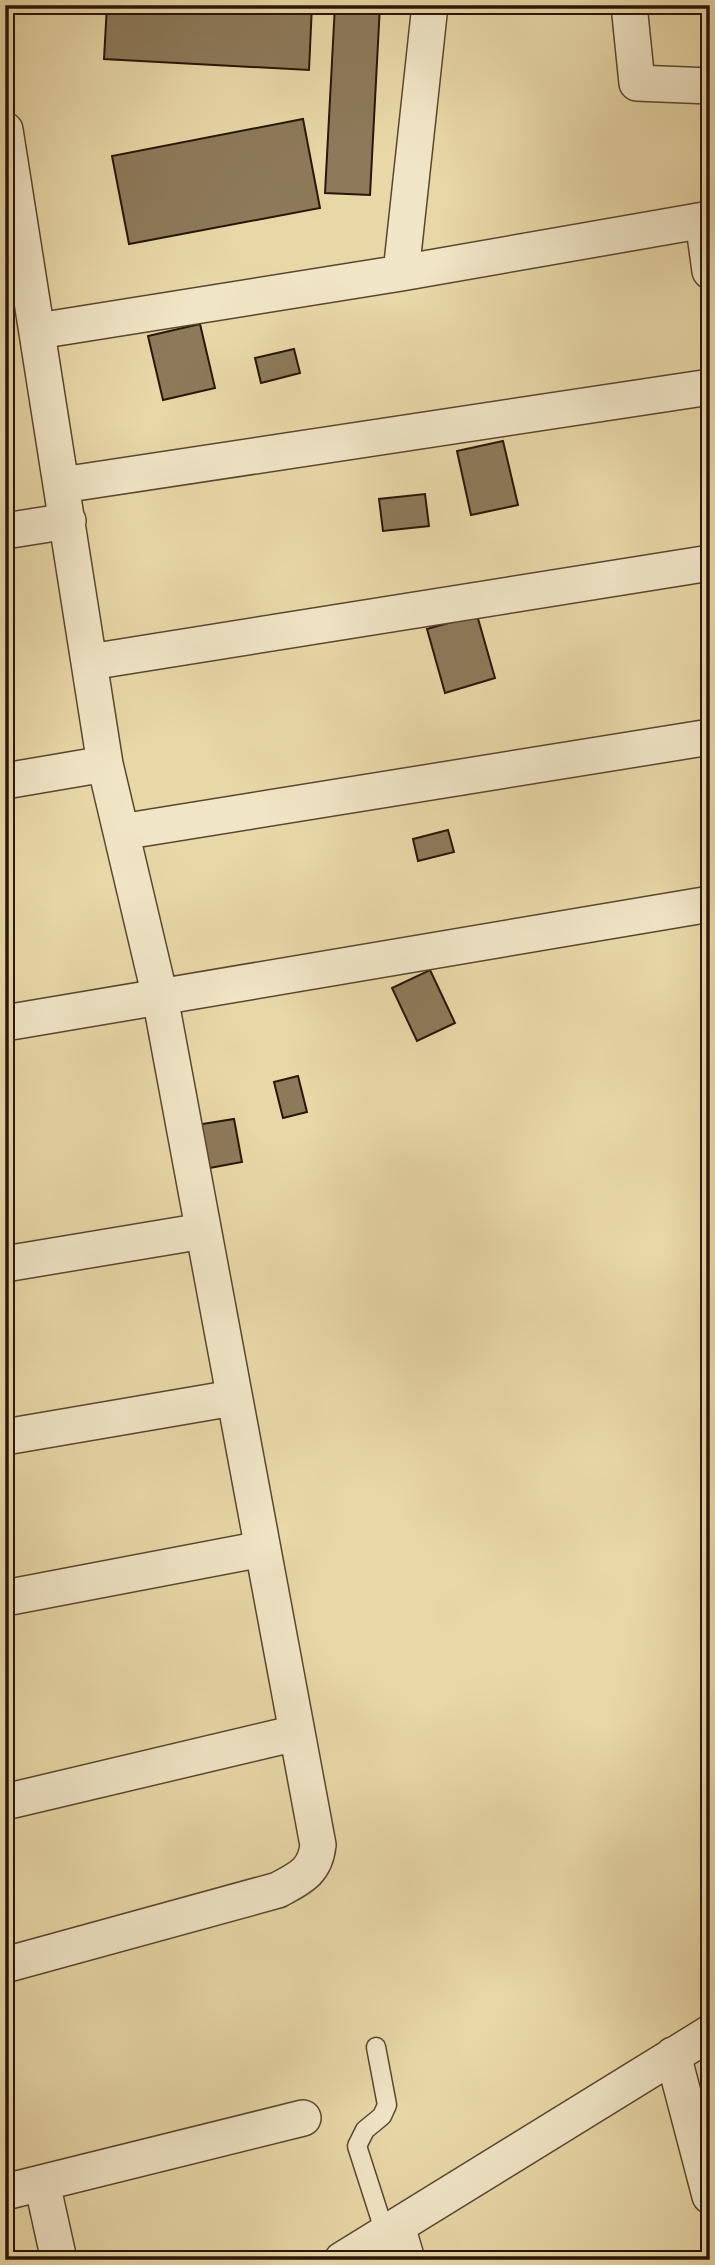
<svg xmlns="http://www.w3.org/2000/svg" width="715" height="2265" font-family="'Sorts Mill Goudy',serif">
<rect width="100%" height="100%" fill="#e8d7a7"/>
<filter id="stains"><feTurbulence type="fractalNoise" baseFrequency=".00286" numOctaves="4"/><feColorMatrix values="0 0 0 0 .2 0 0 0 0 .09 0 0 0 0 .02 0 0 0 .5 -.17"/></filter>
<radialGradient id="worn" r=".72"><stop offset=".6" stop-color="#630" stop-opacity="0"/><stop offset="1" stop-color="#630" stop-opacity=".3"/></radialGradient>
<path fill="#8d7a5a" stroke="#2a1607" stroke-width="2" d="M107,5H312L309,70L104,59Z
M335,5H380L370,195L325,193Z
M303,119L320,208L129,244L112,156Z
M200,324L215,388L163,400L148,336Z
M294,349L300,373L261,383L255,358Z
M503,441L518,505L471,515L457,451Z
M425,494L429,526L383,531L379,499Z
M477,615L495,678L445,693L427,629Z
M448,830L454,852L418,861L413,839Z
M430,970L455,1023L417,1041L392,988Z
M298,1076L307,1112L283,1118L274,1082Z
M234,1119L242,1162L204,1169L196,1125Z"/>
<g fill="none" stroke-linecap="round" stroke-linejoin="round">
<defs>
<path id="lane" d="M376,2047L387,2105L382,2116L365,2130L357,2146L385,2233"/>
<path id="street" d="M629,5L637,83L710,86
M5,130L105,764L160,997L318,1845C315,1872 300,1878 278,1890L5,1965
M703,220L710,271
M401,273L430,5
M38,331L401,273L710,219
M62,485L710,387
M5,531L68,521
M90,662L710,563
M5,781L105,764
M121,832L710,737
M5,1023L710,904
M5,1264L203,1231
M5,1437L233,1398
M5,1598L262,1549
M5,1802L296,1733
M673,2055L710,2196
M42,2183L59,2260
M5,2192L303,2118
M397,2226L407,2260
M342,2260L710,2033"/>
</defs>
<use href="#lane" stroke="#5a462f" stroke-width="21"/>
<use href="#street" stroke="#5a462f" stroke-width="38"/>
<use href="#lane" stroke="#f0e5c6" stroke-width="18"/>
<use href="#street" stroke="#f0e5c6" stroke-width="35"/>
</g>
<rect width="715" height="2265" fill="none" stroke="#e8d7a7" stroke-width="28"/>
<rect x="7" y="7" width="701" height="2251" fill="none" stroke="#2a1607" stroke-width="3.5"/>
<rect x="14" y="14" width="687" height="2237" fill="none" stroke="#2a1607" stroke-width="2"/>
<rect width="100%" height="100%" filter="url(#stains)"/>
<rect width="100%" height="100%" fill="url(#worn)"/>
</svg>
